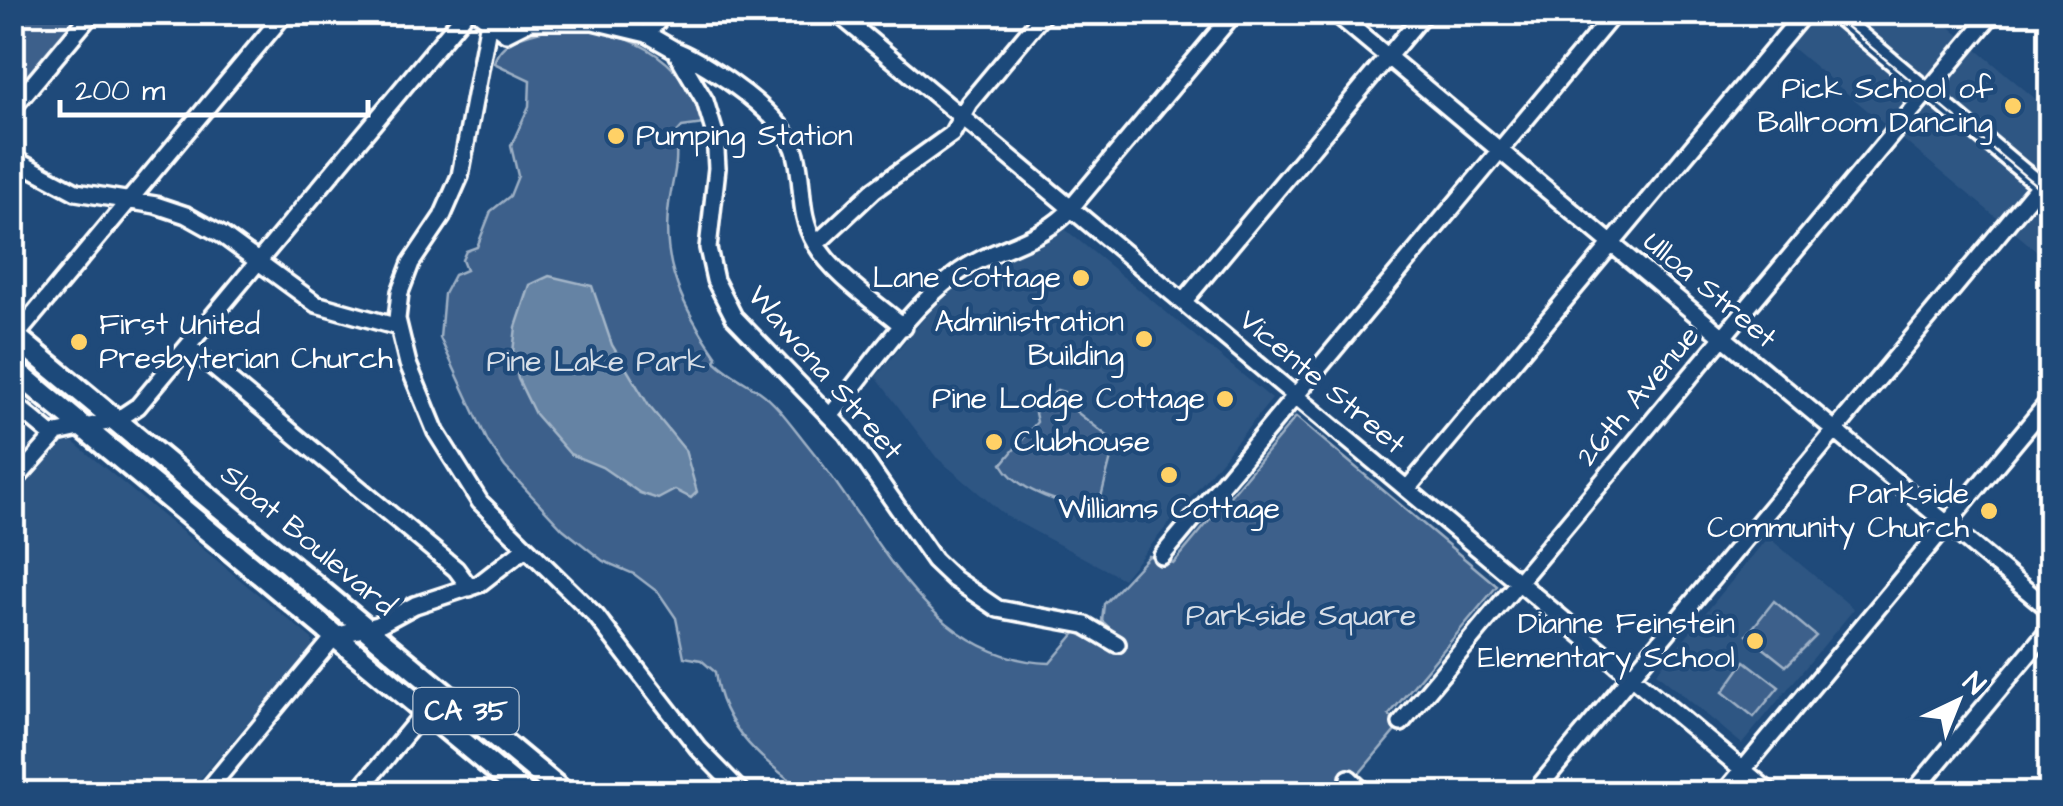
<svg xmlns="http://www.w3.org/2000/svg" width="2063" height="806" font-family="'Architects Daughter',sans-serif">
<rect width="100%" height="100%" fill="#1f4a7a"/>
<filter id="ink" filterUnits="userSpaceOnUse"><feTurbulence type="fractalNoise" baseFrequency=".01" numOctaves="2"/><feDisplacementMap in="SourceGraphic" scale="20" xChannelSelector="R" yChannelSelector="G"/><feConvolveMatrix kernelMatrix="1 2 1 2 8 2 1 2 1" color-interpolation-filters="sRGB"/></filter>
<g filter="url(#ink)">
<path fill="#2e5683" d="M1750,13H1933L2050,111V262Z
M1066,230L1272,399L1123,579L1006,516L936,457L876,377L933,308L961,283Z
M72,441L312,639V648L188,793H38L13,772V502L61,444Z
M1768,537L1854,609L1742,744L1656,673Z"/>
<path fill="#3c618b" stroke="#9eb0c5" stroke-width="2.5" d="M14,13H93L13,109L12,14Z
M555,28C624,27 683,53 704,124L682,127L675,135C679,167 673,174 669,204C660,263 684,310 717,357L715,361C730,375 745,382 759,391C778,404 795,430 810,448C877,530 927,660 1050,663L1076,632L1104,647L1115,633L1102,621L1104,604L1149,556L1174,563L1296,417L1497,586L1389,715L1400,725L1343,793H808C767,765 721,729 715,672L701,660L684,657L676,618L659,593L634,574L603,561L563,529L505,467L488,442L440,338L444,294L454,275L466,270L462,260L466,251L477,247L491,211L510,196L518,176L511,146L529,106L530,80L494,63C500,38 532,33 555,28Z
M1057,390L1064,392L1069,406L1115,442L1098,509C1068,506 1018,493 1002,464L1037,422L1035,413Z
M1774,601L1816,636L1786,666L1747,635Z
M1745,661L1779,687L1754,717L1723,692Z"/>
<path fill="#6583a4" stroke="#a3b5c8" stroke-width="2.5" d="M549,276L592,286L612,345L649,406L685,450L697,492L691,498L675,490L658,499L640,493L602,467L570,454L535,414L518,379L513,352L516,327L530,285Z"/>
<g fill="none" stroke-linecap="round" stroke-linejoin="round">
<defs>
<path id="minor" d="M478,12L506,33L526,23
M836,12L1772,794
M1334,12L2050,610
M1833,12L2050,194
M489,21H593L647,34L675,50L705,101L715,134L717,168L708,248L715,280L734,317L846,433L934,560L954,579L998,609L1085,625L1117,644
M489,21L460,176L442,217L411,263L400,292L397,319L408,364L436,432L480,502L596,616L698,748L743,794
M647,34L665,12
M677,51C711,65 787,117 796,154C804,184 798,215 815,243C835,277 875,302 904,327
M12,109L93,12
M12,158L76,192L156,205L186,215L222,235L316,304L398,327
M816,244L874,190L952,134L969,103L1045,12
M1183,302L1425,12
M16,336L286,12
M188,346L456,569L470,588
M12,402L53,436
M830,416C869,369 906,311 955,275C989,249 1034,244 1065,215L1235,12
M12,484L57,433L117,420L138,406L466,12
M1407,489L1805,12
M1162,556L1615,12
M1401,723L1994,12
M1349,778L1366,794
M204,794L335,636L378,625L415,605L479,584L524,549
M356,794L425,711
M1533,794L2050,172
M1723,794L2050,400
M1912,794L2050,628"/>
<path id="major" d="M12,14L14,12
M12,334L565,794
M12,368L525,794"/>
</defs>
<use href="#minor" stroke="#fff" stroke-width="22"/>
<use href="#major" stroke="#fff" stroke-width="28"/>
<use href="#minor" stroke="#1f4a7a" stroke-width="15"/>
<use href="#major" stroke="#1f4a7a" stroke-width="20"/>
<path stroke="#fff" stroke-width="2.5" d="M1829,12L2050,197"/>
</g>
</g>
<g fill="#ffd166" stroke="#1f4a7a" stroke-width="4">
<circle cx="2013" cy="106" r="10"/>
<circle cx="616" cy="136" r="10"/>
<circle cx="1081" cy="278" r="10"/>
<circle cx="1144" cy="339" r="10"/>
<circle cx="79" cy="342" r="10"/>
<circle cx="1225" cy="399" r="10"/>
<circle cx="994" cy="442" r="10"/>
<circle cx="1169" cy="475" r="10"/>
<circle cx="1989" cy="511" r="10"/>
<circle cx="1755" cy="641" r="10"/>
</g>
<g text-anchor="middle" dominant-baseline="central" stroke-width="9" stroke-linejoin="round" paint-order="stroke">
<rect fill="#1f4a7a" stroke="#bcc9d7" stroke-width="2.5" x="413.5" y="688" width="105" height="46" rx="8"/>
<g font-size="28" font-weight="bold" fill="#fff">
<text x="466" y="711">CA 35</text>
</g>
<g font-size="30" fill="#fff" stroke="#1f4a7a" text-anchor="end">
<text x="1993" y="89">Pick School of<tspan x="1993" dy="34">Ballroom Dancing</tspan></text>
<text x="636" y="136" text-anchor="start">Pumping Station</text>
<text x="1061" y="278">Lane Cottage</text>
<text x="1124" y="322">Administration<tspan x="1124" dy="34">Building</tspan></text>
<text x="99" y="325" text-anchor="start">First United<tspan x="99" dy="34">Presbyterian Church</tspan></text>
<text x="1205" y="399">Pine Lodge Cottage</text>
<text x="1014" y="442" text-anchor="start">Clubhouse</text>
<text x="1969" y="494">Parkside<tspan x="1969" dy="34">Community Church</tspan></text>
<text x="1169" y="509" text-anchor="middle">Williams Cottage</text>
<text x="1735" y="624">Dianne Feinstein<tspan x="1735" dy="34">Elementary School</tspan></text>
</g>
<g font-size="30" fill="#fff" stroke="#1f4a7a">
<text transform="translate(1710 290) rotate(40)">Ulloa Street</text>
<text transform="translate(825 373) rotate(49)">Wawona Street</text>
<text transform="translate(1322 382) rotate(40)">Vicente Street</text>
<text transform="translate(1638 396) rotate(-50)">26th Avenue</text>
<text transform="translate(308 540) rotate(40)">Sloat Boulevard</text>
</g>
<g font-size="30" fill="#d8dfe8" stroke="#1f4a7a">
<text x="596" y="362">Pine Lake Park</text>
<text x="1301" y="616">Parkside Square</text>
</g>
</g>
<rect width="2063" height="806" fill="none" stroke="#1f4a7a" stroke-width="50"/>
<rect x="25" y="25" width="2013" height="756" fill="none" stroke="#fff" stroke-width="4" filter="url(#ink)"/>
<g transform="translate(1958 701) rotate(43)" stroke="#1f4a7a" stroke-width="8" paint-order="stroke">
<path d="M0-8L18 38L0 25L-18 38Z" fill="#ffffff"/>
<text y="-15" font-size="28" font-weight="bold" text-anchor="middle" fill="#ffffff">N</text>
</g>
<path d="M60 100v15h308v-15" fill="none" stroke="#ffffff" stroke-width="5"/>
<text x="75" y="100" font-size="30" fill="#ffffff" stroke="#1f4a7a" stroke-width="8" paint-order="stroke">200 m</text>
</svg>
